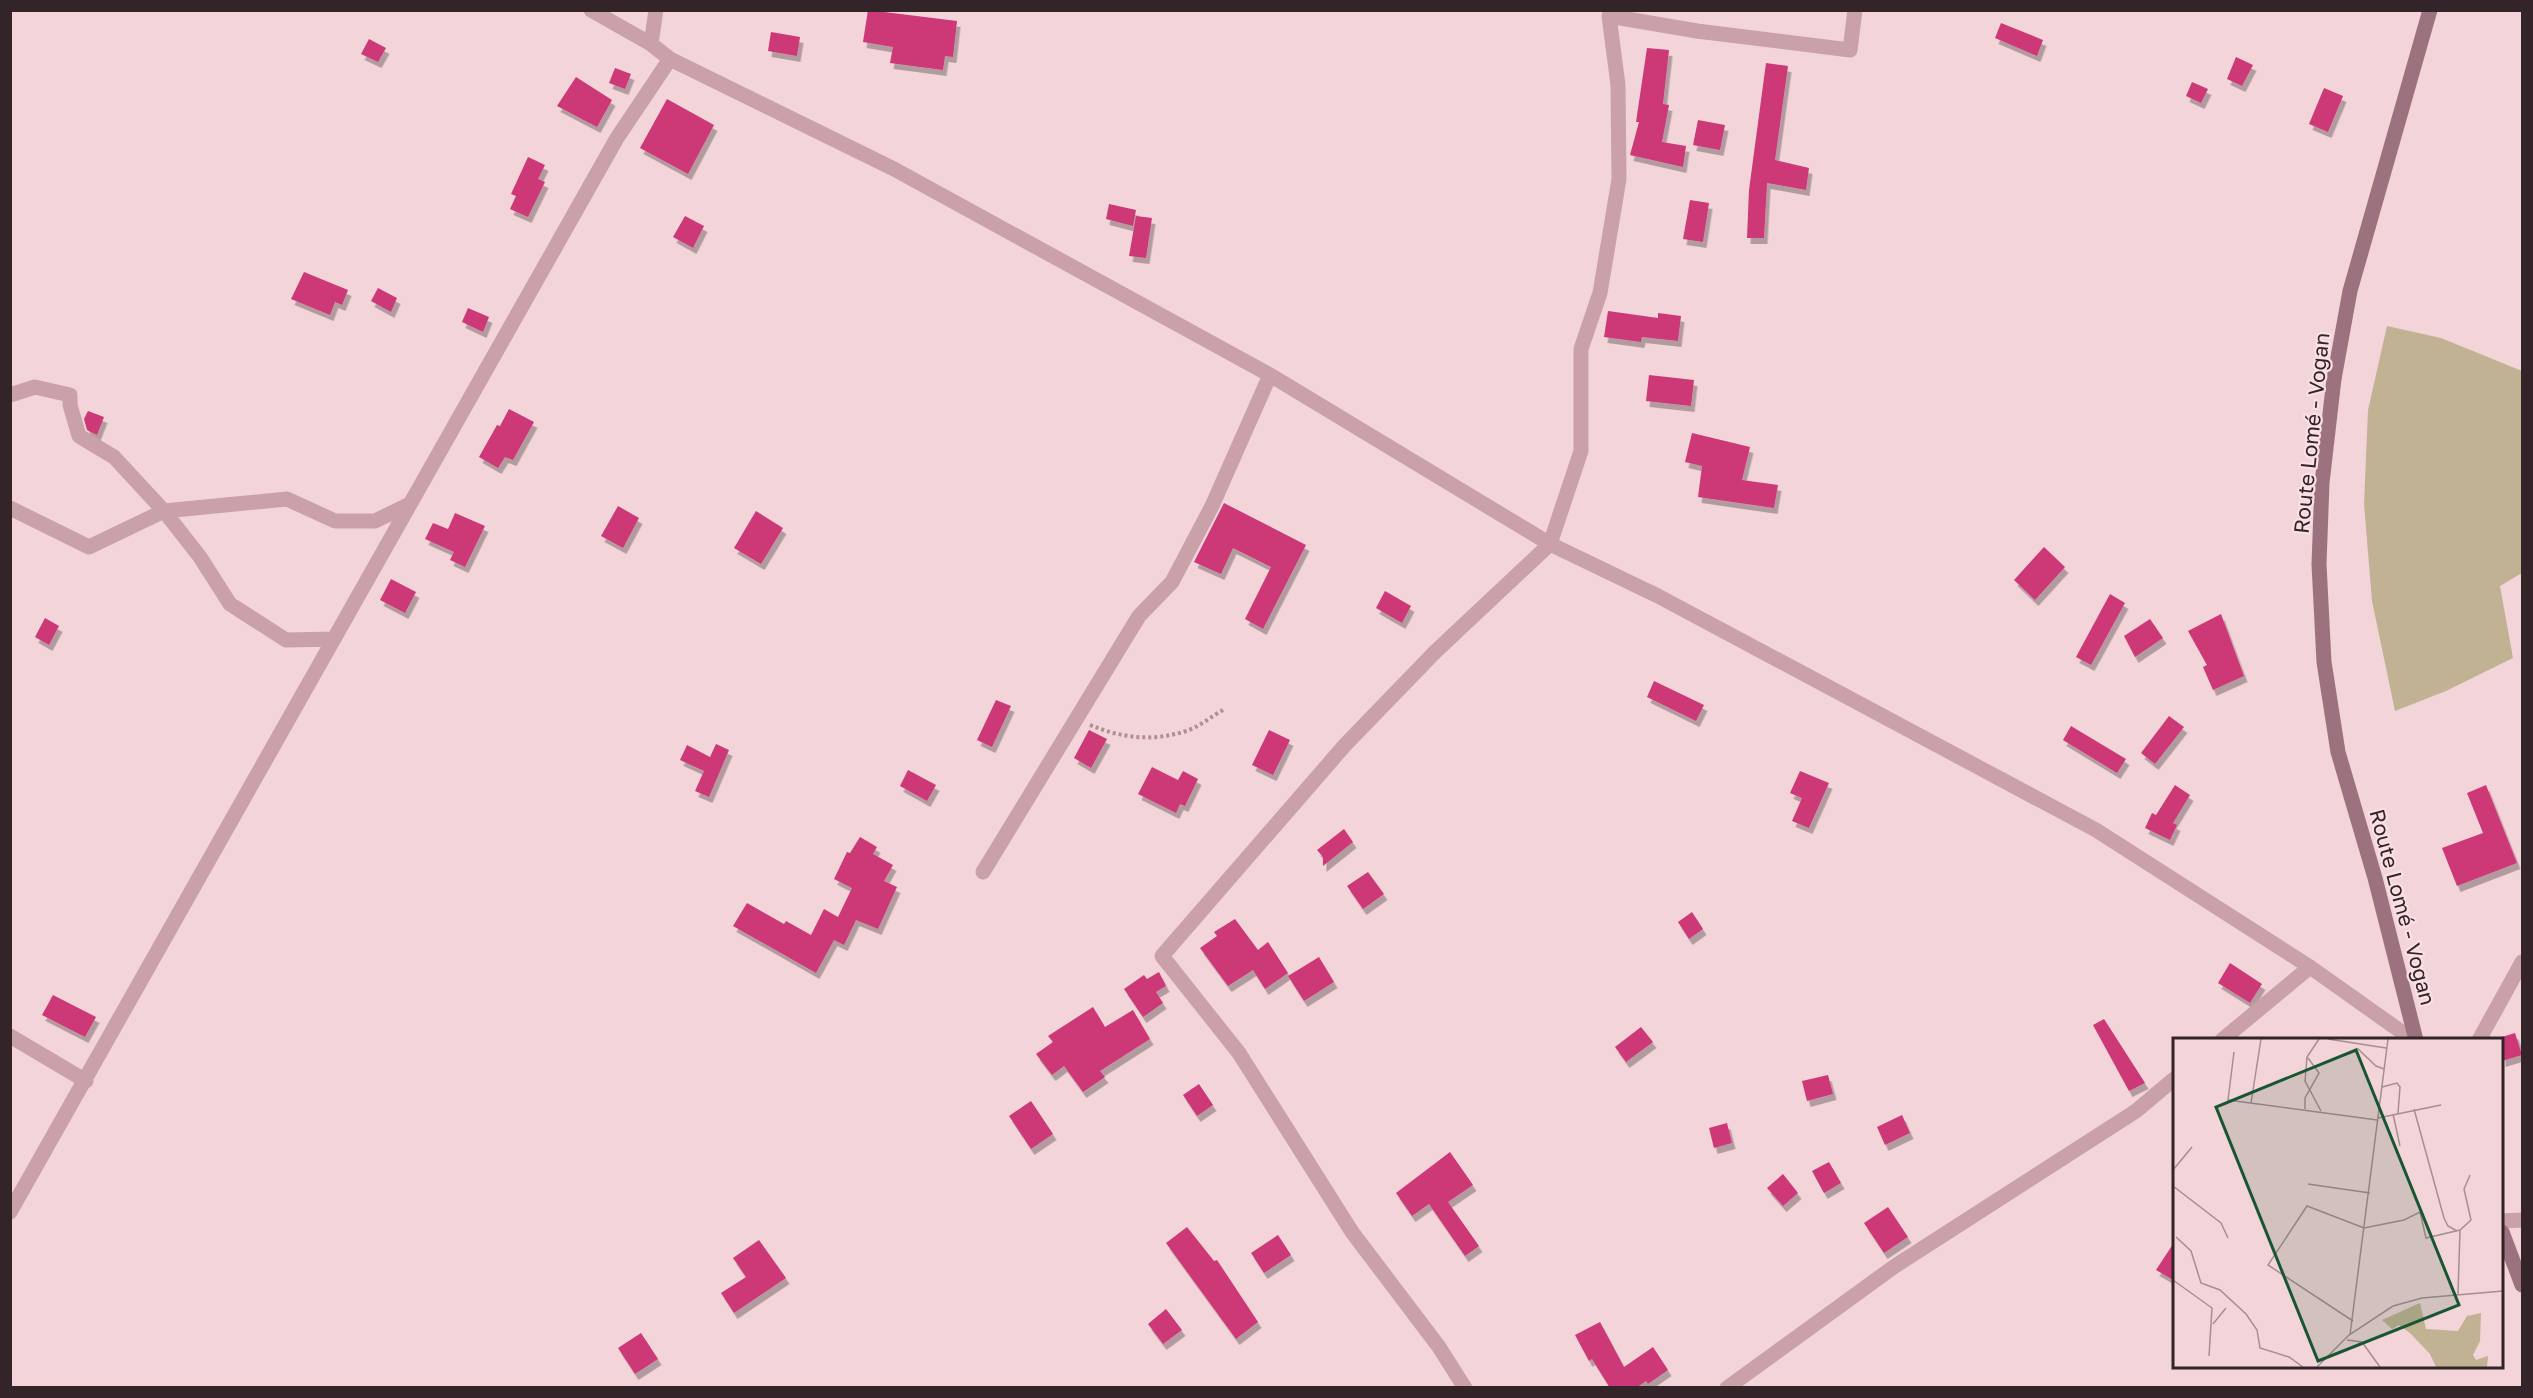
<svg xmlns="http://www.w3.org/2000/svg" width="2533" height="1398" font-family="'Golos Text',sans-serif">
<defs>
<filter id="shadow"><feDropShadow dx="3.5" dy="6" stdDeviation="0" flood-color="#0004"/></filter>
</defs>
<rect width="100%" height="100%" fill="#f2d4d9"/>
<path fill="#c1b294" d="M2387,326L2441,338L2522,371V573L2500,586L2513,658L2446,691L2395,711L2372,601L2364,504L2368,410Z"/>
<path fill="#cd3777" filter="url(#shadow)" d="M868,10L957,21L953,57L945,56L943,70L890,63L893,47L863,42Z
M2001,23L2043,40L2037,56L1995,38Z
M771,32L800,37L797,56L768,51Z
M369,39L386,48L378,62L361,54Z
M1647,48L1669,50L1663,104L1669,105L1662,142L1686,146L1683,167L1630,155L1639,122H1636Z
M2236,57L2253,65L2242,86L2227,79Z
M1766,63L1788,66L1775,160L1809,168L1806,190L1767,183L1764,238H1747L1749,190Z
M615,68L631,74L625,89L609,83Z
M576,77L612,100L597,127L557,106Z
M2192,82L2208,89L2201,103L2186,96Z
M2324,88L2343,96L2328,132L2309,124Z
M667,99L714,125L688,174L640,148Z
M1698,120L1725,125L1720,150L1693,145Z
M528,157L545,165L538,179L545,182L528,217L510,209L516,196L511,194Z
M1690,200L1709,203L1703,242L1683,239Z
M1109,204L1136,210L1133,226L1106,219Z
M685,216L704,226L693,248L673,237Z
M1136,216L1152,218L1146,258L1129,256Z
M304,272L348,290L342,305L335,302L330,315L291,299Z
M378,288L397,298L391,312L371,301Z
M468,308L489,317L483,332L462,322Z
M1608,311L1658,318V313L1681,316L1678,341L1642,337L1641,342L1604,337Z
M1649,375L1694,380L1691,406L1646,401Z
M509,409L534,422L513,460L505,457L498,468L479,457L497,425L500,426Z
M88,411L104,417L97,435L87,430L84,419Z
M1692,433L1750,447L1742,480L1778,485L1774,508L1698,497L1702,466L1685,462Z
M1224,503L1306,545L1263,629L1245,619L1271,567L1233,548L1221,574L1194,562Z
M618,506L639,518L623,548L601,536Z
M756,511L783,528L761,564L734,548Z
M455,513L485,526L465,567L450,560L454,552L425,539L433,523L448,529Z
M2044,547L2065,567L2035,600L2014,580Z
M391,579L416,592L405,613L380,600Z
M1385,591L1411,606L1402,623L1376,608Z
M2110,594L2125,603L2091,665L2076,657Z
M2221,614L2244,676L2213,690L2203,667L2207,665L2188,631Z
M45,618L59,626L49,645L35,637Z
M2150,619L2163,638L2135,657L2124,636Z
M1654,681L1704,705L1696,721L1647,697Z
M996,700L1011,706L992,747L977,740Z
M2169,716L2184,727L2155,764L2141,753Z
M2071,726L2126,759L2117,773L2063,740Z
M1089,730L1107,739L1091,768L1074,758Z
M1269,730L1290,740L1273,775L1252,765Z
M716,744L729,750L709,797L695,791L704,771L680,760L687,745L710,757Z
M1152,767L1178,780L1183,771L1198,779L1185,806L1180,804L1176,813L1138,794Z
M908,770L936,785L927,801L900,786Z
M1800,771L1829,783L1809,828L1792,821L1802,798L1790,793Z
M2175,785L2190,795L2173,823L2177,825L2170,840L2145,828L2152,813L2156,815Z
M2486,785L2517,863L2457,886L2442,848L2483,833L2467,793Z
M1344,829L1353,842L1323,866V857L1317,850Z
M860,837L877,847L873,854L893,865L884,881L897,887L878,929L856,920L844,945L834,940L816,973L733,926L747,903L784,924L786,921L811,935L824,909L838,917L852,888L834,879L847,852L850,853Z
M1368,872L1384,894L1363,909L1347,886Z
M1692,912L1703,929L1689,939L1678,922Z
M1235,919L1258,950L1268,942L1288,973L1265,989L1253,970L1228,986L1200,948L1217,936L1214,932Z
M1319,957L1334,982L1304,1001L1288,976Z
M2230,963L2262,984L2250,1003L2218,983Z
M1159,972L1166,986L1156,992L1163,1003L1143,1017L1124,989L1144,975L1147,979Z
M53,995L96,1017L85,1037L42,1015Z
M1093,1007L1105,1027L1133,1010L1150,1039L1100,1071L1105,1077L1083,1092L1064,1066L1052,1075L1036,1054L1053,1042L1048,1036Z
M2104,1019L2145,1083L2129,1091L2093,1025Z
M1641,1027L1653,1042L1626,1062L1615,1047Z
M2515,1033L2522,1055L2502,1061V1037Z
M1828,1075L1833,1094L1807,1101L1802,1081Z
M1199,1084L1213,1105L1197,1116L1183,1095Z
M1031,1101L1053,1134L1031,1149L1009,1116Z
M1902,1115L1910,1133L1885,1145L1877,1127Z
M1727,1123L1732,1143L1714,1148L1709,1128Z
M1450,1152L1473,1185L1448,1202L1479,1246L1465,1256L1429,1204L1412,1216L1396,1193Z
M1829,1162L1841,1183L1824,1193L1812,1171Z
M1783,1174L1798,1193L1783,1206L1767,1188Z
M1888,1207L1908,1237L1884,1253L1864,1223Z
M1187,1227L1214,1261L1217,1260L1258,1322L1236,1339L1166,1243Z
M1278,1235L1291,1255L1264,1273L1251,1253Z
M759,1240L786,1278L734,1313L721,1293L746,1277L733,1258Z
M2175,1241V1281L2156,1270Z
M1166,1309L1182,1330L1163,1344L1148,1324Z
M1600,1322L1624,1367L1653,1347L1668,1370L1648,1384L1646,1381L1636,1388H1610L1592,1359L1589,1361L1575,1335Z
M641,1333L658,1359L635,1374L618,1348Z"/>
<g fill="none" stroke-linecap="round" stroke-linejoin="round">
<path stroke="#b58b95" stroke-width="4" stroke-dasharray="3 3" stroke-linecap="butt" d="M1090,725C1122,738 1152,742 1186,731C1199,727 1212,716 1223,710"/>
<path stroke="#caa0a9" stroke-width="15" d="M591,10L651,44L670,59L894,169L1270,375L1550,544L1658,596L2096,830L2310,967L2413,1040
M651,44L656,10
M10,395L35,387L70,395V405L79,436L114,457L164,511L200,557L230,604L286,640L334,639
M10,508L89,547L164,511L287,499L335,521H375L410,504
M983,872L1139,616L1172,582L1212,506L1270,375
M10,1036L86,1081
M2222,1040L2310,967
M2479,1040L2522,962
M10,1212L617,138L670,59
M2502,1221L2522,1220
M1465,1388L1439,1347L1352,1232L1239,1053L1162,956L1345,745L1435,652L1550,544L1581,451V349L1600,293L1619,179L1618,85L1609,16L1697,31L1850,50L1855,10
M1727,1388L1895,1266L2136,1111L2174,1079"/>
<path stroke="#9d727f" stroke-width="15" d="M2416,1040L2375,878L2338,752L2324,662L2319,564L2322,483L2334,379L2350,291L2430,10
M2502,1232L2522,1285"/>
</g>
<g text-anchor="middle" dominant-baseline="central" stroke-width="4.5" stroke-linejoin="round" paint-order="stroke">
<g font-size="21" fill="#332429" stroke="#fae0e4">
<text transform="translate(2311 433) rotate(-84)">Route Lomé - Vogan</text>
<text transform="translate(2403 907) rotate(75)">Route Lomé - Vogan</text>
</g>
</g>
<g transform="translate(2173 1038)">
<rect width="330" height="330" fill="#f2d4d9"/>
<path d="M247,265L253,291L285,293L294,278L308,275L307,303L300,317L303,322L315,318L314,329H263L257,316L238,296L226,287L219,291L209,282Z" fill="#c1b294"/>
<path fill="none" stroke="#a68e93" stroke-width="1.5" d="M146,1L134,19L132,43L148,73M155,1L213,10M184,10L203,28L211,31M61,14L55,62L204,82M209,49L224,45L227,49L225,75M78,65L88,1M132,71V60L146,35L135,20M241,71L271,180L275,188L284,193M220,76L227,108M205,80L268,67M0,132L19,109M135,146L197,155M0,148L48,185L55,200M3,199L18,213L28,245L47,252L73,276L84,292L87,310L116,319L130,329M0,242L39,270L36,318M285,256L287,192M180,283L95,227L134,168L191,190L231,182L247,174L253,200L287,192L298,182L291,151L297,137M40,286L53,270M177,297L215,1M174,302L189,304L207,329M144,329L176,297L220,268L249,260L330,253"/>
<path fill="#185631" fill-opacity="0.15" stroke="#185631" stroke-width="3" d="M183,12L286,267L145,323L43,69Z"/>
<rect width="330" height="330" fill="none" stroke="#332429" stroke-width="3"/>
</g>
<rect width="2533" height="1398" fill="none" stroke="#332429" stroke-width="24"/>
</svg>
